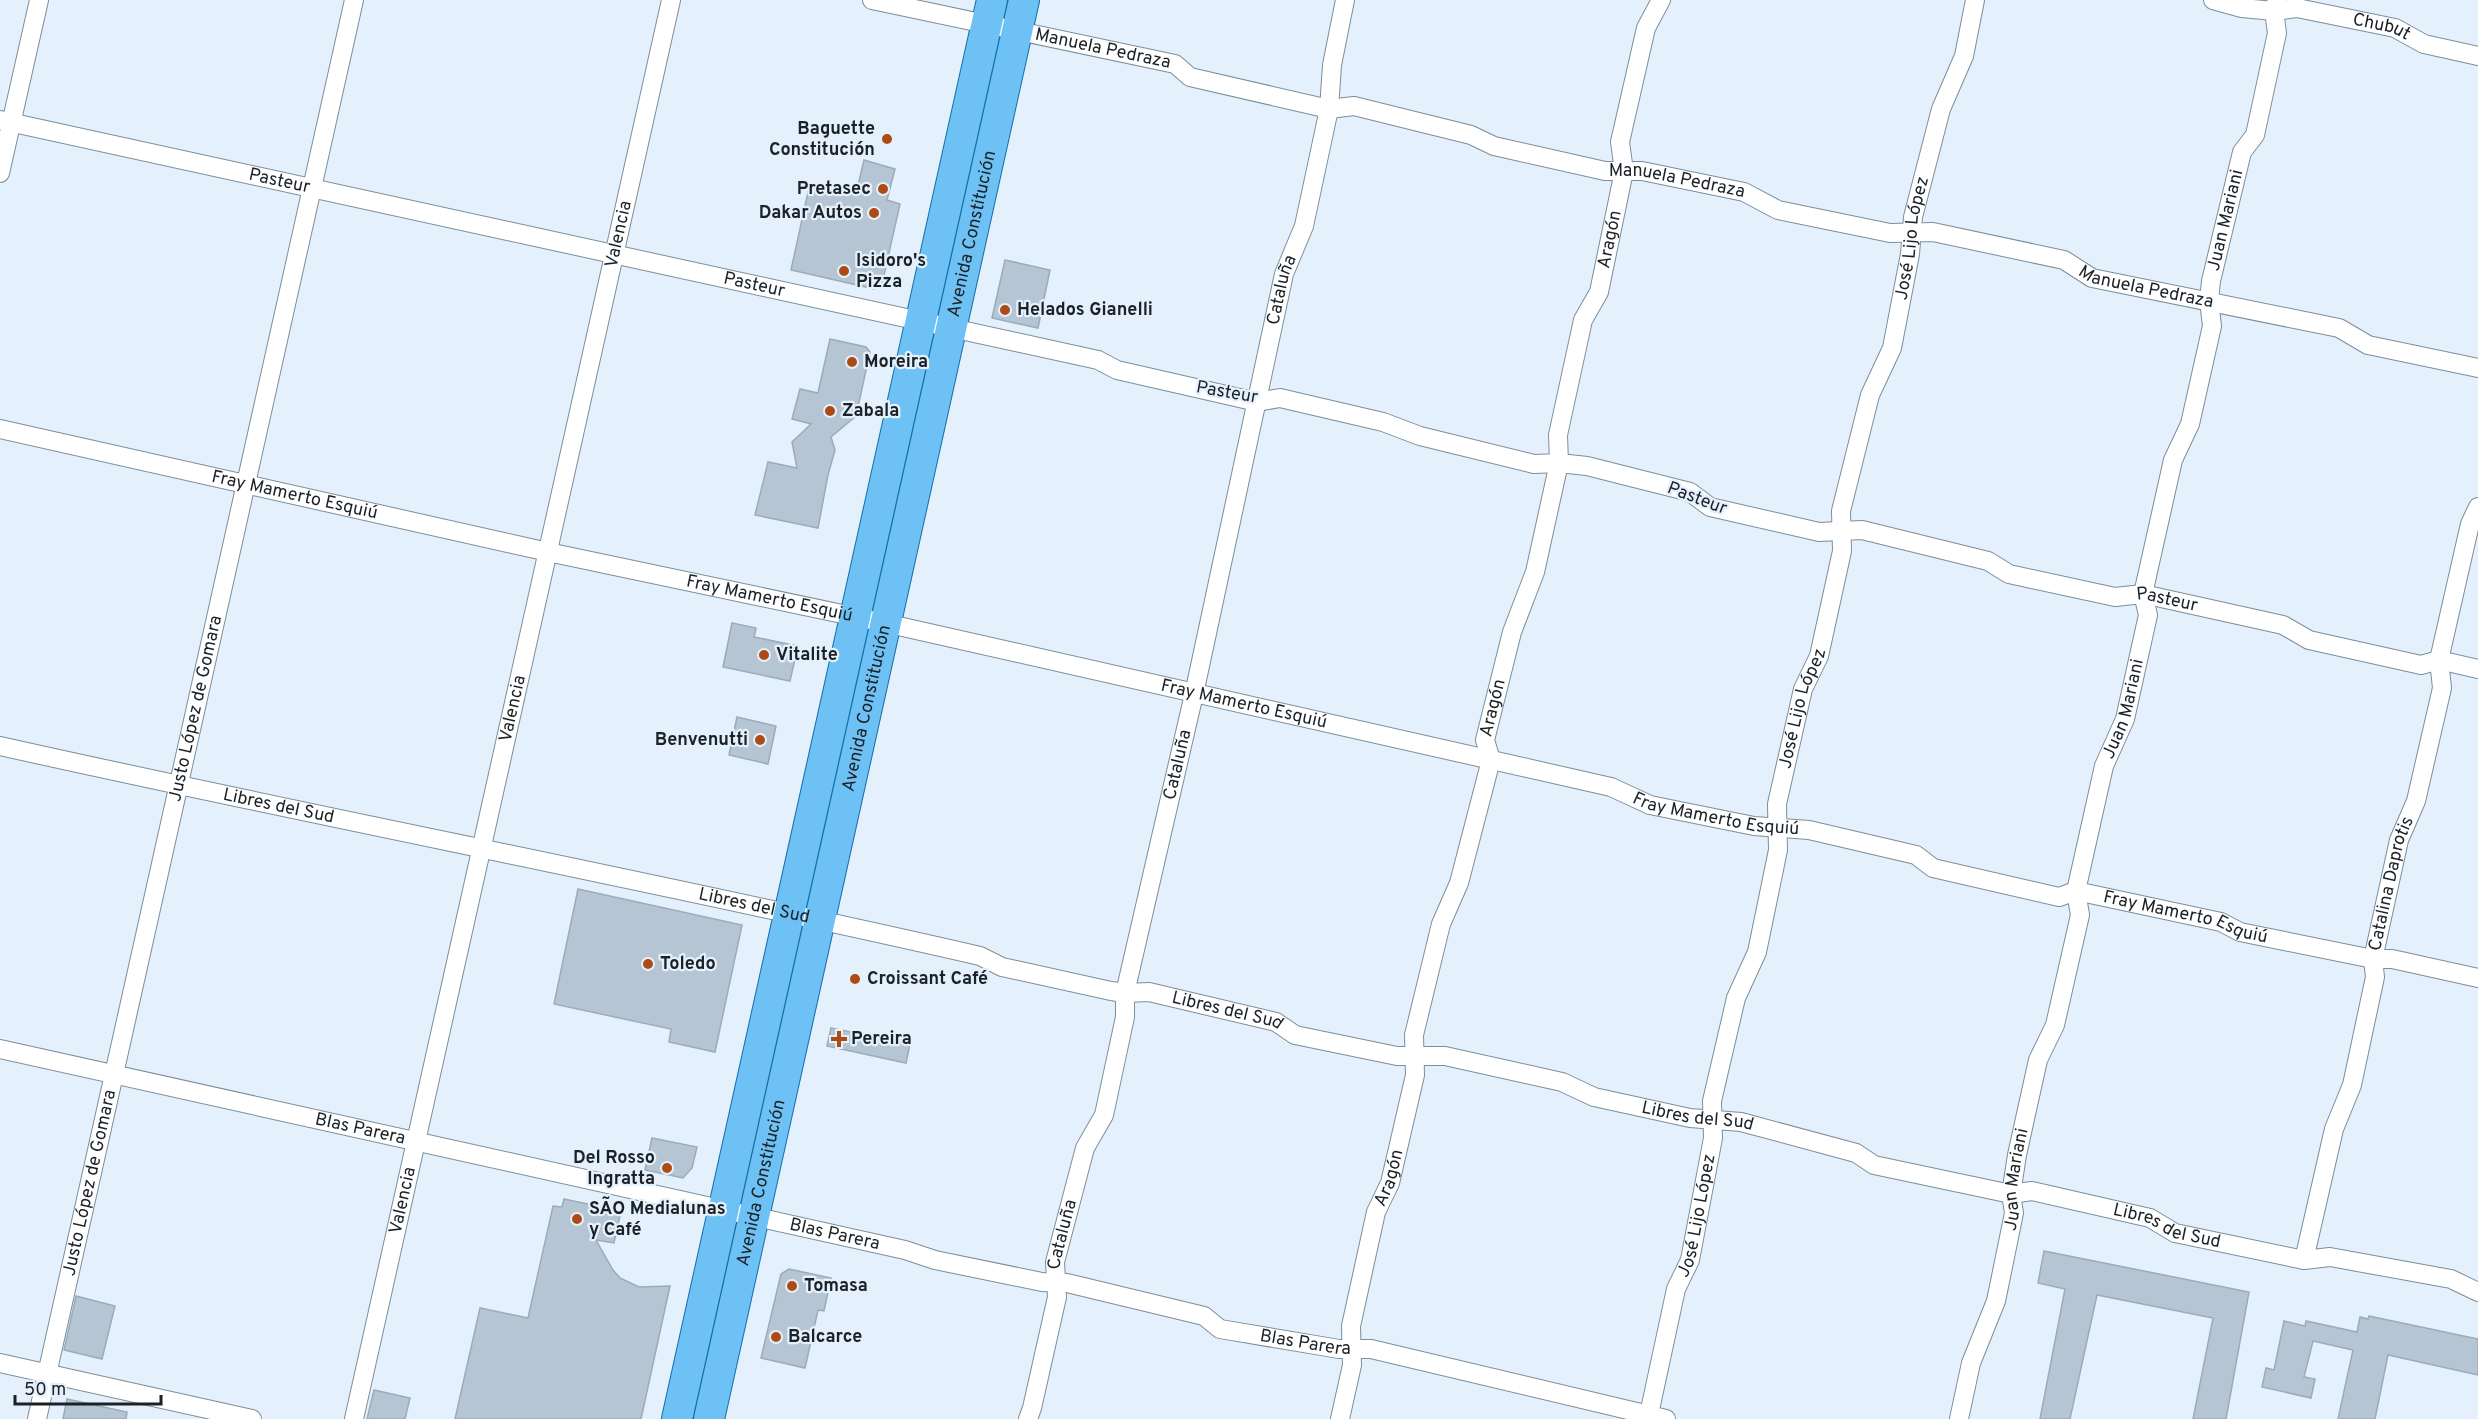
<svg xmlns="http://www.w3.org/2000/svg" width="2478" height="1419" font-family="Overpass,sans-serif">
<rect width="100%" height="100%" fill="#e4f1fd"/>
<path fill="#f5cbb9" d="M929,350H932L878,592H876Z
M861,647L868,648L815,886L808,884Z
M795,941L802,943L747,1188L741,1187Z
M729,1242L735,1243L696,1419H689Z"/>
<path fill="#b5c5d4" stroke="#9babb9" stroke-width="1.5" d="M864,160L895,169L887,200L900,204L882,284L874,289L791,270L810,183L856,194Z
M1005,260L1050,270L1038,328L992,318Z
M830,339L866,347L870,352L856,416L831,437L835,450L828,475L818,528L755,515L768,462L797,468L792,442L811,424L792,419L800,389L818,393Z
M732,623L756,628L754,637L798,646L790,681L723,667Z
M737,717L776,726L768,764L729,755Z
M578,889L742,925L715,1052L669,1042L671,1029L554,1004Z
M831,1028L910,1044L906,1063L827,1046Z
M652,1138L697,1147L692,1168L683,1178L645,1170Z
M564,1199L621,1211L614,1243L596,1240L613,1270L620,1278L639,1287L670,1286L641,1419H455L480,1308L528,1318L553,1206L562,1207Z
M2044,1251L2249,1292L2226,1419H2193L2213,1318L2097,1295L2070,1419H2040L2065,1289L2038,1283Z
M789,1269L831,1278L824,1311L818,1310L805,1368L761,1358L781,1274Z
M76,1296L115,1306L102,1359L64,1350Z
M2369,1316L2478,1339V1375L2388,1355L2375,1419H2338L2353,1350L2313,1341L2304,1377L2315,1379L2311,1398L2262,1387L2266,1368L2274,1370L2284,1321L2305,1326L2306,1321L2357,1332L2360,1317L2368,1319Z
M374,1390L410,1398L405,1419H367Z
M67,1399L127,1412L126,1419H63Z"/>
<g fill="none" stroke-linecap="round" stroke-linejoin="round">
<defs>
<g id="minor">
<path id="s1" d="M872,0L1175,64L1190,77L1329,109L1354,106L1471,135L1494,146L1605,171H1642L1744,192L1778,210L1890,233L1933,232L2064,260L2092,278L2339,328L2368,345L2478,368"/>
<path id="s2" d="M2213,0L2242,8L2274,11L2297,8L2395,28L2424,44L2478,56"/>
<path id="s3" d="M0,120L1098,360L1117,370L1257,402L1280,398L1383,422L1420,436L1534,464L1559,463L1587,466L1690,492L1710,507L1819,532L1862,530L1988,561L2009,574L2115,597L2143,594L2283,625L2309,640L2421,665L2439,660L2478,669"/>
<path d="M0,173L39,0"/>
<path id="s4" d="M0,429L548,552L885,623L1611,787L1650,805L1754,826L1809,830L1916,855L1933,868L2059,897L2076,891L2221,922L2240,932L2373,959H2392L2478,978"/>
<path id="s5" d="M0,746C326,819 654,881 980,956L1002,967L1111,991L1125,993L1149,992L1276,1022L1295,1035L1397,1056H1445L1562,1082L1594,1097L1690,1118L1741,1122L1856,1153L1874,1165L2011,1194L2032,1191L2150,1218L2175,1233L2304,1260L2330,1257L2451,1279L2478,1292"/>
<path id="s6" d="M0,1049L905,1250L935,1260L1042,1282L1067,1283L1204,1316L1220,1329L1339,1349H1371L1666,1419"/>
<path id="s7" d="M2304,1260L2334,1129L2352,1085L2375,977L2373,959L2399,840L2416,801L2442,688L2439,660L2470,524L2478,507"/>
<path d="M0,1363L252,1419"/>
<path id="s8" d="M37,1419L354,0"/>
<path id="s9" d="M354,1419L671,0"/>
<path id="s10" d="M1028,1419L1032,1408L1057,1297L1055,1262L1085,1148L1104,1115L1125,1017V993L1194,694L1284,274L1304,226L1329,109L1332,65L1345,0"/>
<path id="s11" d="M1340,1419L1352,1365L1351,1326L1376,1212L1390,1183L1415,1075L1414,1035L1441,924L1459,883L1491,760L1485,740L1512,632L1535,572L1559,463L1558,435L1583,320L1599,292L1624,171L1620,142L1646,28L1661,0"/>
<path id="s12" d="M1648,1419L1676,1289L1690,1260L1713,1138L1712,1101L1736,998L1757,952L1778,850L1777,804L1803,689L1819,656L1842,551L1841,511L1870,395L1892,348L1910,254L1913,217L1941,109L1964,56L1975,0"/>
<path id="s13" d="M1959,1419L1971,1363L1996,1301L2014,1213L2011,1194L2017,1155L2038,1060L2055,1025L2080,915L2076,891L2104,766L2125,719L2148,615L2143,594L2173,460L2190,424L2212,326L2209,300L2211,281L2242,152L2255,135L2277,33L2274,11L2277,0"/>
</g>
<g id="primary">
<path d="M677,1419L992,0"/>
<path id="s14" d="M709,1419L1024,0"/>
</g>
</defs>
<use href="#minor" stroke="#7d8d9a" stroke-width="20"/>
<use href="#primary" stroke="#126ea7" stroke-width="32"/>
<use href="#minor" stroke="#fff" stroke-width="18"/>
<use href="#primary" stroke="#6ec1f4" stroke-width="30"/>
</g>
<g fill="#ae4a15" stroke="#e4f1fd" stroke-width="2">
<circle cx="887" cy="139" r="6"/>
<circle cx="883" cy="189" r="6"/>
<circle cx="874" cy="213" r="6"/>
<circle cx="844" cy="271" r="6"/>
<circle cx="1005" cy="310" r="6"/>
<circle cx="852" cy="362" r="6"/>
<circle cx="830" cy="411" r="6"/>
<circle cx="764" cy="655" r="6"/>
<circle cx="760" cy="740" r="6"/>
<circle cx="648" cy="964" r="6"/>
<circle cx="855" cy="979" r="6"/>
<path d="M836 1030h6v6h6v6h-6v6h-6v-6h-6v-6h6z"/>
<circle cx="667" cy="1168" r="6"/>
<circle cx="577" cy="1219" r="6"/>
<circle cx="792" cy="1286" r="6"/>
<circle cx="776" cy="1337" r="6"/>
</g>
<g text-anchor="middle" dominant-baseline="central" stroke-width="4.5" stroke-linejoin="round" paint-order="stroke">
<g font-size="18" fill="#1b2127" stroke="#e4f1fd">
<text stroke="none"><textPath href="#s2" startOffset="172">Chubut</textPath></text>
<text stroke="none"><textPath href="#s1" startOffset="236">Manuela Pedraza</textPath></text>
<text stroke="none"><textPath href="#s3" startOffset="286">Pasteur</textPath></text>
<text stroke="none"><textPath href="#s1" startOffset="830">Manuela Pedraza</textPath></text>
<text stroke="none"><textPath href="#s13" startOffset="1239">Juan Mariani</textPath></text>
<text stroke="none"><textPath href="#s9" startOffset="1214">Valencia</textPath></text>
<text stroke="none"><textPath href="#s14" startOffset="1214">Avenida Constitución</textPath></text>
<text stroke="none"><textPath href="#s12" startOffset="1218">José Lijo López</textPath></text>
<text stroke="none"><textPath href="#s11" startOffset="1220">Aragón</textPath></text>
<text stroke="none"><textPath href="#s1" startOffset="1316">Manuela Pedraza</textPath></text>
<text stroke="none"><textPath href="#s3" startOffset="772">Pasteur</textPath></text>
<text stroke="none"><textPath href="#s10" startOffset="1161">Cataluña</textPath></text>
<text transform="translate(1227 393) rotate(10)">Pasteur</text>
<text stroke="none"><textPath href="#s4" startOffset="302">Fray Mamerto Esquiú</textPath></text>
<text transform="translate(1697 499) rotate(21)">Pasteur</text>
<text stroke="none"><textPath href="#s4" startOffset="788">Fray Mamerto Esquiú</textPath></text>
<text stroke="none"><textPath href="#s3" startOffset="2230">Pasteur</textPath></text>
<text stroke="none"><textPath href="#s4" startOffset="1274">Fray Mamerto Esquiú</textPath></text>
<text stroke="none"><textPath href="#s11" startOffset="734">Aragón</textPath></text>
<text stroke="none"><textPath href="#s12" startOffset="732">José Lijo López</textPath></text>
<text stroke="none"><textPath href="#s8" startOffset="728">Justo López de Gomara</textPath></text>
<text stroke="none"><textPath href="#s14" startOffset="728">Avenida Constitución</textPath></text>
<text stroke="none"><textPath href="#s13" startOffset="735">Juan Mariani</textPath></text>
<text stroke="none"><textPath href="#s9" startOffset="728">Valencia</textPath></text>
<text stroke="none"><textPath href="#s10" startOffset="675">Cataluña</textPath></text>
<text stroke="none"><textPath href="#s5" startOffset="285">Libres del Sud</textPath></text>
<text stroke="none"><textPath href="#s4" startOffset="1760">Fray Mamerto Esquiú</textPath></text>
<text stroke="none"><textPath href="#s7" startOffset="388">Catalina Daprotis</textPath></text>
<text stroke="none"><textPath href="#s5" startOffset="771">Libres del Sud</textPath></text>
<text stroke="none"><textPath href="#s4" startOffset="2246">Fray Mamerto Esquiú</textPath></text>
<text stroke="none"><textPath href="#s5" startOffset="1257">Libres del Sud</textPath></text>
<text stroke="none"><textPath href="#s5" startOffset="1743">Libres del Sud</textPath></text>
<text stroke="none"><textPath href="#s6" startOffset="369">Blas Parera</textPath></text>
<text stroke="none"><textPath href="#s11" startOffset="248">Aragón</textPath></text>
<text stroke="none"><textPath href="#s13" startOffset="248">Juan Mariani</textPath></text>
<text stroke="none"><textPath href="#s8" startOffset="242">Justo López de Gomara</textPath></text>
<text stroke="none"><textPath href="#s14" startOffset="242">Avenida Constitución</textPath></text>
<text stroke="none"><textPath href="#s9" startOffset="224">Valencia</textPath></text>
<text stroke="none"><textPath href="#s12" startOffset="210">José Lijo López</textPath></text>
<text stroke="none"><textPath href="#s5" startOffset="2229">Libres del Sud</textPath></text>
<text stroke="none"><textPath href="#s10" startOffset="189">Cataluña</textPath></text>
<text stroke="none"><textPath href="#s6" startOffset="855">Blas Parera</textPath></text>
<text stroke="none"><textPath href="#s6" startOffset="1341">Blas Parera</textPath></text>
</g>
<g font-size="18" font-weight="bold" fill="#1b2127" stroke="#e4f1fd" text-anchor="start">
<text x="875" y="129" text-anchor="end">Baguette<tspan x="875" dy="21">Constitución</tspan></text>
<text x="871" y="189" text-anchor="end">Pretasec</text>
<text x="862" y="213" text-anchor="end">Dakar Autos</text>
<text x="856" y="261">Isidoro's<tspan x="856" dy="21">Pizza</tspan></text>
<text x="1017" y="310">Helados Gianelli</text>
<text x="864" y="362">Moreira</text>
<text x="842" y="411">Zabala</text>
<text x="776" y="655">Vitalite</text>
<text x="748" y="740" text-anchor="end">Benvenutti</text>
<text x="660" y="964">Toledo</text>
<text x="867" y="979">Croissant Café</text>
<text x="851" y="1039">Pereira</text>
<text x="655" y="1158" text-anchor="end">Del Rosso<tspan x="655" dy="21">Ingratta</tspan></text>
<text x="589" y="1209">SÃO Medialunas<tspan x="589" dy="21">y Café</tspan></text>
<text x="804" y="1286">Tomasa</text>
<text x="788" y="1337">Balcarce</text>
</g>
</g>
<path d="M15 1395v9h146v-9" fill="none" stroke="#1b2127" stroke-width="3"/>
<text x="24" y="1395" font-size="18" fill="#1b2127" stroke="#e4f1fd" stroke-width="4.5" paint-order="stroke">50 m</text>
</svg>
